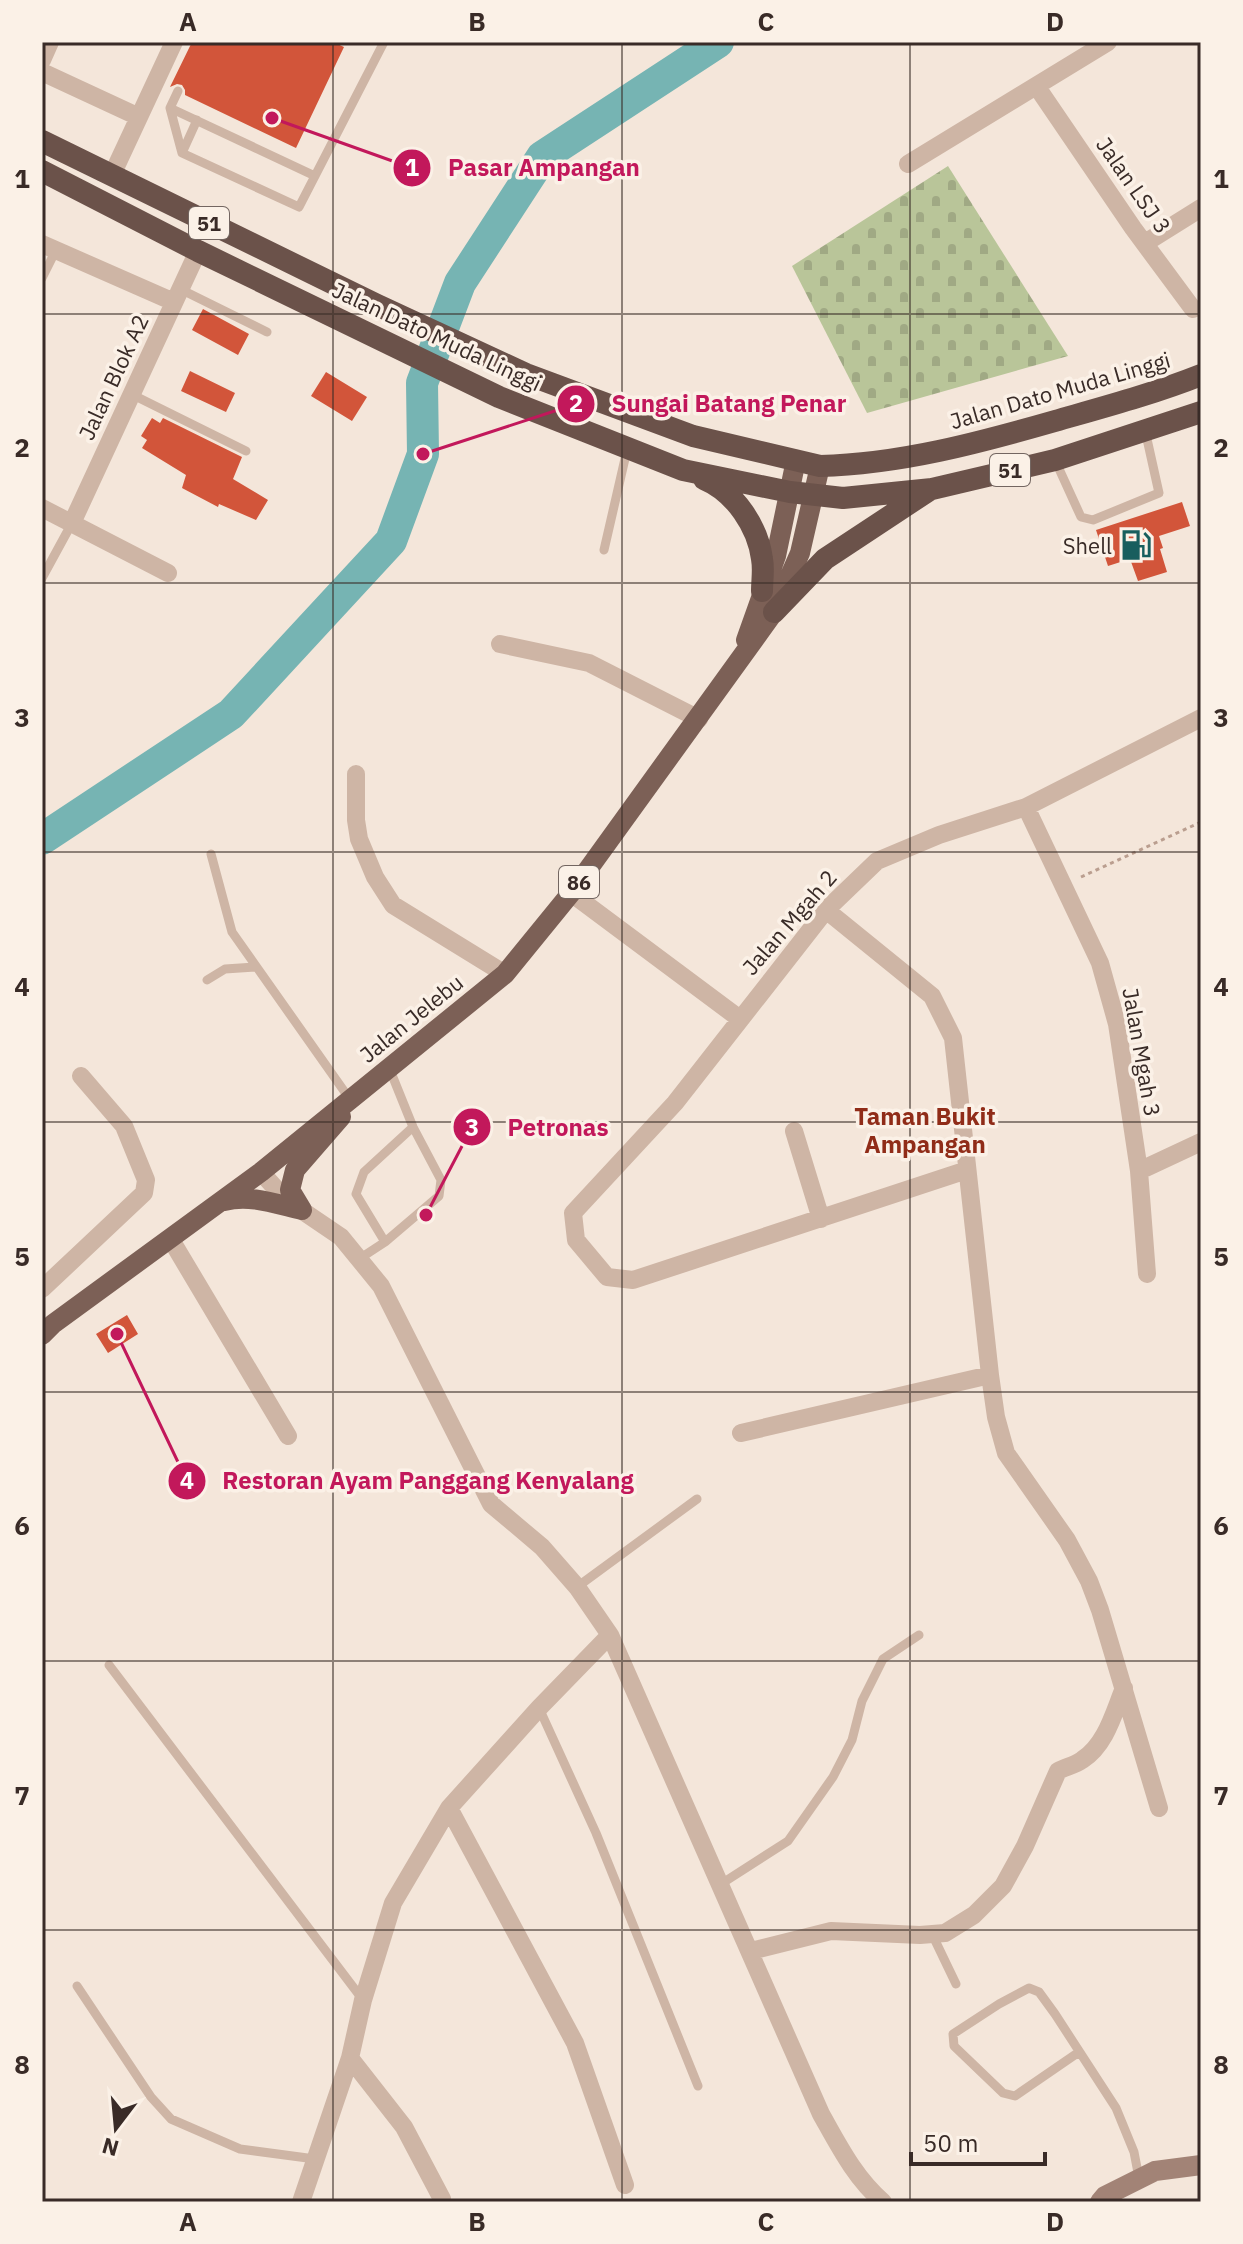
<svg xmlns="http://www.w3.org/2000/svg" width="1243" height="2244" font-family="'IBM Plex Sans',sans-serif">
<defs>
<pattern id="cemetery-stones" width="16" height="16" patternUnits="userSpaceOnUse" patternTransform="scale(2)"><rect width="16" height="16" fill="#b9c599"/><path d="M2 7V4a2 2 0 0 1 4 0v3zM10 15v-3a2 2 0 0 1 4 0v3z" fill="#a0a984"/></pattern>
</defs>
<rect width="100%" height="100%" fill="#f4e6da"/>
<path fill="url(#cemetery-stones)" d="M948,166L1068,356L867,413L792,266Z"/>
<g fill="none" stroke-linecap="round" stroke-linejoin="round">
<path stroke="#76b4b3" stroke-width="32" d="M42,839L231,714L391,541L423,454L422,383L460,283L542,157L718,42"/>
</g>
<path fill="#d2553a" d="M192,42H333L344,47L296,148L185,95V90L182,85L177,84L170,87Z
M203,309L249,334L238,355L192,330Z
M190,371L235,393L226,412L181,391Z
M326,372L367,397L352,421L311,396Z
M152,418L160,423L163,418L242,457L233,479L268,500L256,520L219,504L218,507L182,488L186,475L142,448L147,440L141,436Z
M1182,502L1190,526L1159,536L1163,548L1160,549L1167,572L1138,581L1130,559L1108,566L1096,530Z
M127,1315L138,1334L108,1353L96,1334Z"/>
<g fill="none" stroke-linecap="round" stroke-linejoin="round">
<path stroke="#ba9e8f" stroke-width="3" stroke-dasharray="4 4" stroke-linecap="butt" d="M1081,877L1201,822"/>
<path stroke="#ceb5a5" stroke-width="9" d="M178,91L170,108L182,153L299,207L384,42
M170,108L315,176
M182,153L197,120
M42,278L56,250
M180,289L267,332
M131,394L246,451
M1055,460L1081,517L1093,520L1159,493L1145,430
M604,550L627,450
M42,578L72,523
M211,854L232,932L349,1098
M207,980L225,969L255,967
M385,1242L356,1194L364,1172L413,1127
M359,1259L385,1242L439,1196L441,1180L413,1127L390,1070
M577,1587L697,1499
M109,1665L363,2000
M539,1708L596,1833L698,2086
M721,1884L788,1841L833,1777L852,1740L862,1701L883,1659L919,1635
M932,1934L956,1984
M77,1986L151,2097L171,2119L240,2149L315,2159
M1079,2052L1015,2096L1003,2093L954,2046L953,2034L999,2004L1029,1988L1039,1992L1055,2014L1116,2108L1134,2152L1139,2178"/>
<path stroke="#ceb5a5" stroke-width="18" d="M42,60L50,42
M42,72L139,117
M1037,87L1133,228L1193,309
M908,164L1108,42
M112,175L174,42
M1145,243L1201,208
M42,244L174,302
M42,508L168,573
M72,523L198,251
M500,644L589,663L699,719
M356,774V820L359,839L375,877L393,905L505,974
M1026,807L1100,963L1117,1024L1139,1171L1147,1274
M571,893L740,1019
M826,910L932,996L953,1038L990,1375L996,1417L1006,1453L1067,1540L1089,1581L1100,1610L1159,1808
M794,1131L821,1219
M967,1170L633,1280L607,1277L576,1240L573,1213L675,1103L826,910L877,861L939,835L1026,807L1201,718
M1139,1171L1201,1142
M261,1172L285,1199L341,1237L381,1286L491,1504L542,1547L577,1587L610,1635L821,2114C839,2146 855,2178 883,2202
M170,1238L288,1436
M42,1289L144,1193L146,1180L124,1126L81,1076
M741,1433L990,1375
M449,1808L575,2043L625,2185
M751,1951L831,1931L920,1935L945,1933L974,1915L1003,1886L1025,1846L1058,1771C1066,1767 1075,1765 1082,1760C1106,1745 1114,1712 1124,1688
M442,2199L404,2127L350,2058L363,2000L393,1903L449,1808L539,1708L610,1635
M301,2202L350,2058"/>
<path stroke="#a28376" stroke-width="20" d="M1100,2202L1105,2196L1155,2171L1201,2165"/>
<path stroke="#7c6056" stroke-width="20" d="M746,640L776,556L796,460
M224,1201C250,1194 276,1204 302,1210
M302,1210L290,1190L295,1170L341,1117
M42,1335L53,1324L261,1172L505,974L571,893L774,612L800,553L820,466"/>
<path stroke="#6b524a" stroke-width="22" d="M42,141L377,305L526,374L693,436L820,466C900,464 978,443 1055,421C1104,407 1153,394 1201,375
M42,171L198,251L499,397L683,470L790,492L843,498L932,489L1055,460L1201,412
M704,479C735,492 758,527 762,559C764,569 762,581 762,591
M774,612L825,559L928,491"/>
</g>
<path fill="none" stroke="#392b27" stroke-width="2" stroke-opacity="0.55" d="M333,42V2202M622,42V2202M910,42V2202M42,314H1201M42,583H1201M42,852H1201M42,1122H1201M42,1392H1201M42,1661H1201M42,1930H1201"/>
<defs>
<symbol id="fuel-bare" viewBox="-9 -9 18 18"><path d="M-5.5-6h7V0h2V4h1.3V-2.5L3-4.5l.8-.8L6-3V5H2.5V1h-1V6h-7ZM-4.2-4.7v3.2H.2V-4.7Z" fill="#185e5e" stroke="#fbf1e7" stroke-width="2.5" paint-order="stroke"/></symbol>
</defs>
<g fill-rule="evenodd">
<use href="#fuel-bare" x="1114" y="523" width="44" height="44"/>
</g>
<g text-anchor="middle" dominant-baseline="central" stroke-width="7" stroke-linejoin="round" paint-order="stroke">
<g fill="#fbf1e7" stroke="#736661" stroke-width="2">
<rect x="189" y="207" width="40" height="32" rx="6"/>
<rect x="990" y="454" width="40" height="32" rx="6"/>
<rect x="559" y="866" width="40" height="32" rx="6"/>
</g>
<g font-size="20" font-weight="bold" fill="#392b27">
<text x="209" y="223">51</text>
<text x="1010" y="470">51</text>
<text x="579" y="882">86</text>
</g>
<g font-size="22" fill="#392b27" stroke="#fbf1e7">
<text transform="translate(1134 185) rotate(55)">Jalan LSJ 3</text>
<text transform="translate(437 336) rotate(25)">Jalan Dato Muda Linggi</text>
<text transform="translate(113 377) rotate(-65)">Jalan Blok A2</text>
<text transform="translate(1060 390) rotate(-16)">Jalan Dato Muda Linggi</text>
<text transform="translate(789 922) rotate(-49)">Jalan Mgah 2</text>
<text transform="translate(411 1018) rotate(-39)">Jalan Jelebu</text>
<text transform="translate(1142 1052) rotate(80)">Jalan Mgah 3</text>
</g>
<g font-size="22" fill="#392b27" stroke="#fbf1e7" text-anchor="end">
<text x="1112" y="545">Shell</text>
</g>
<g font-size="24" font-weight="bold" fill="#902c18" stroke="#fbf1e7">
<text x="925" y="1116">Taman Bukit<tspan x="925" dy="28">Ampangan</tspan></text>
</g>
</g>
<path fill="none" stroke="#c2185b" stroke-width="3" d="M272 118L412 168M423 454L576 404M426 1215L472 1127M117 1334L187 1481"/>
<g fill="#c2185b" stroke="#fbf1e7" stroke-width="3">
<circle cx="272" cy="118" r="8"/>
<circle cx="423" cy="454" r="8"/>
<circle cx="426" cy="1215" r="8"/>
<circle cx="117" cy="1334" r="8"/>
<circle cx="412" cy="168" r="20"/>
<circle cx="576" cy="404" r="20"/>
<circle cx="472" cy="1127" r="20"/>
<circle cx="187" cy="1481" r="20"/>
</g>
<g font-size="24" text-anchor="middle" font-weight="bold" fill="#fff">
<text x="412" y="176">1</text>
<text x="576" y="412">2</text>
<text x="472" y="1136">3</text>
<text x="187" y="1489">4</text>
</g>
<g font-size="24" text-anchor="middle" font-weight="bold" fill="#c2185b" stroke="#fbf1e7" stroke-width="7" stroke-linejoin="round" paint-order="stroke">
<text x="544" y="176">Pasar Ampangan</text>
<text x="729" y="412">Sungai Batang Penar</text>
<text x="558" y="1136">Petronas</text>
<text x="428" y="1489">Restoran Ayam Panggang Kenyalang</text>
</g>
<rect width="1243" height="2244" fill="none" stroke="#fbf1e7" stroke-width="88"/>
<g transform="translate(116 2128) rotate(196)" stroke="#fbf1e7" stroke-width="6" paint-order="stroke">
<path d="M0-6L14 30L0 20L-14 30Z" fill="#392b27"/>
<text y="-12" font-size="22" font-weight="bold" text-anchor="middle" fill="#392b27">N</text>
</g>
<path d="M911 2152v12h134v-12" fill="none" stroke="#392b27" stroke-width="4"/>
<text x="923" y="2152" font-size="24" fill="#392b27" stroke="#fbf1e7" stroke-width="6" paint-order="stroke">50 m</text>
<rect x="44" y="44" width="1155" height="2156" fill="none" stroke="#392b27" stroke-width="3"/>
<g font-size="26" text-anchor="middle" font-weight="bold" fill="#392b27">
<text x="188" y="31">A</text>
<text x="477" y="31">B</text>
<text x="766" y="31">C</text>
<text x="1055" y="31">D</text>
<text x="22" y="188">1</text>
<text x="1221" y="188">1</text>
<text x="22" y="457">2</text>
<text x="1221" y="457">2</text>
<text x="22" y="727">3</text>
<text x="1221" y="727">3</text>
<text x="22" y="996">4</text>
<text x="1221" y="996">4</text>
<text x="22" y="1266">5</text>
<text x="1221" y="1266">5</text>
<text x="22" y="1535">6</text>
<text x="1221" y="1535">6</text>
<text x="22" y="1805">7</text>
<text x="1221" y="1805">7</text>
<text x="22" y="2074">8</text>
<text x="1221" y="2074">8</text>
<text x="188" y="2231">A</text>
<text x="477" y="2231">B</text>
<text x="766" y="2231">C</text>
<text x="1055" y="2231">D</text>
</g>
</svg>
